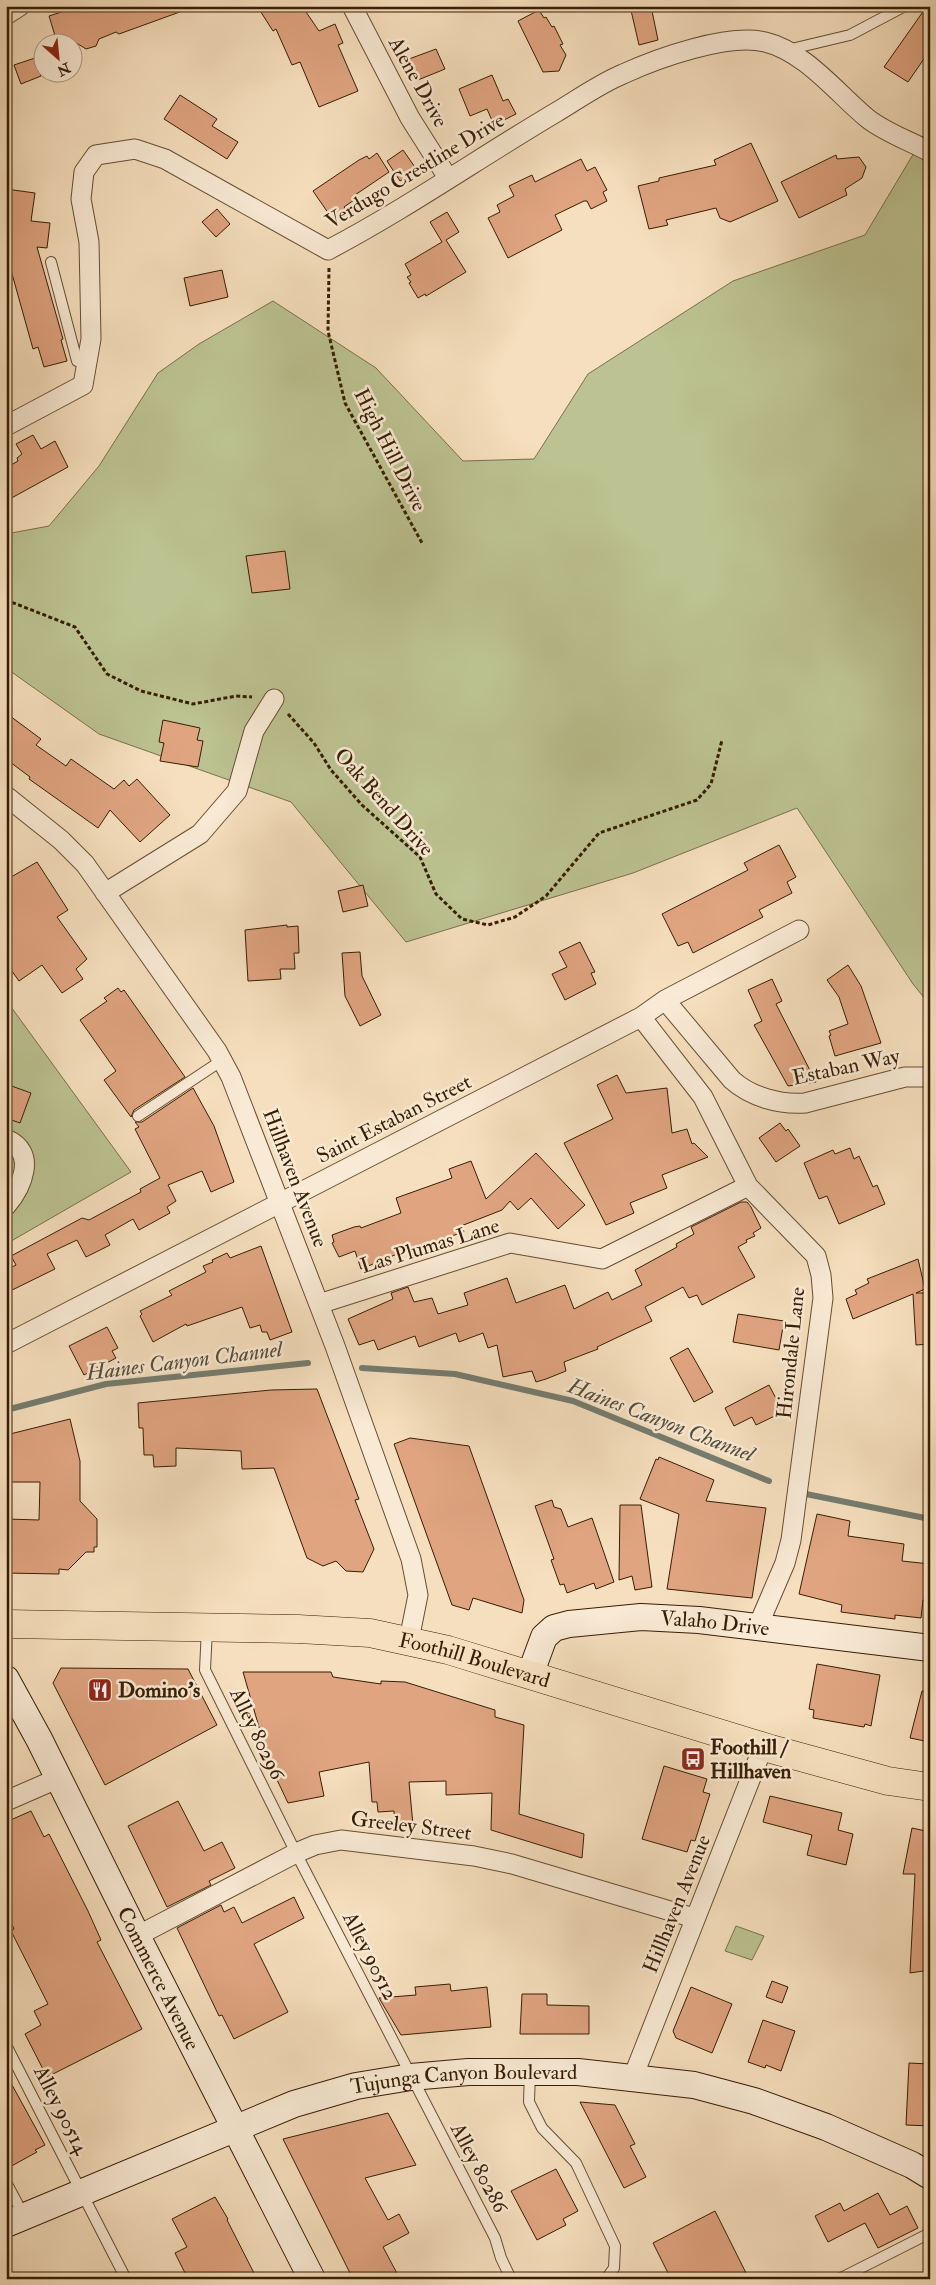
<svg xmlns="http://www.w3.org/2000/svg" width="936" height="2285" font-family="'IM FELL Double Pica',serif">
<rect width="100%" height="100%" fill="#f6dfbe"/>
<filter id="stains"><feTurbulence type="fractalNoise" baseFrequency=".004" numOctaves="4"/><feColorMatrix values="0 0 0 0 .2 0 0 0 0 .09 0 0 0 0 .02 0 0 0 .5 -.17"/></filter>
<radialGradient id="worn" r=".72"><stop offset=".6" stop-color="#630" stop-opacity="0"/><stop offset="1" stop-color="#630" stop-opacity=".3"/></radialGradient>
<path fill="#bcc291" stroke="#7a704a" d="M930,126V1005L913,984L797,808L633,873L406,942L291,802L99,734L6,668V534L49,526L99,466L158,373L199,344L273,301L376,368L463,461L534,459L588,374L733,281L865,235Z
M6,1000L131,1172L6,1244Z
M736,1926L764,1936L752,1960L725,1951Z"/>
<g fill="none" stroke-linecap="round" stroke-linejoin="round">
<path stroke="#757c70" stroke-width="6" d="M362,1368L455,1374L573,1401L769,1481
M6,1410L106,1384L308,1363
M806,1494L930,1519"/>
</g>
<path fill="#e0a481" stroke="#371d03" d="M80,6H187L188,9L119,34L116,32L99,39L96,46L86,49L75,42H57L49,16Z
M257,6H302L319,31L335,24L343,43L338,45L358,91L319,107L300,62L292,65L276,29L273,31Z
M630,6H651L658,40L639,45Z
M927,6H930V50L908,82L884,67Z
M539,10L544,18L546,17L552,27L554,26L563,44L560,45L566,55L559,71L543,72L518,21Z
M436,49L445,69L418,80L409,59Z
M35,58L41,76L21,84L14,65Z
M492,75L503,101L508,99L516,114L494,125L487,109L470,116L459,89Z
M180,95L217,119L212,126L238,142L227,159L164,119Z
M751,143L778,201L730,222L720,218L716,208L666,220L668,225L649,229L638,186L659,181V178L716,165L714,160Z
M403,150L417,170L400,181L387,161Z
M377,153L389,172L355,195L357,198L344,207L347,211L333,220L313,191L359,160L367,156L369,159Z
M836,155L837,159L859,157L866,167L862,178L845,189L847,195L799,218L781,182Z
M581,159L587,171L595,167L607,190L603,192L607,201L591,209L587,201H584L555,215L562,230L508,258L488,218L500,212L497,205L514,196L509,186L532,175L535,182Z
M6,189L35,193L31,221L50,223L47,248L37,247L63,339L61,340L67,361L44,367L38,347L33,349L9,263L6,262Z
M217,209L230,224L216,237L202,222Z
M447,212L459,232L446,240L466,272L426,296L425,294L418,298L409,283L411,282L407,277L411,275L405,264L442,242L430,222Z
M222,270L228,297L190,306L184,278Z
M33,435L41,449L55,441L68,467L6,501V468L18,461L17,458L22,454L16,444Z
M285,551L290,589L252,593L246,556Z
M6,713L41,739L36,745L66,766L71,759L114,789L124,780L129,786L137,779L170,815L140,842L110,810L98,828L29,779L30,777L6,759Z
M163,720L200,728L197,740L203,741L198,767L160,761L164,743L159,742Z
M779,845L796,877L787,882L792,893L759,910L763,917L693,953L688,942L678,946L662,914L748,870L744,863Z
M37,862L68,910L57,917L87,959L76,969L83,979L62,993L42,965L19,981L6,963V880Z
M363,885L368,906L343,912L338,891Z
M287,925V927L298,926L299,953H294L295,969H280L281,979L248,981L245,930Z
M580,942L595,972L591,973L596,984L565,1000L552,974L567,967L559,952Z
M360,952L362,976L381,1015L360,1026L345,996L342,953Z
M848,965L861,986L881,1043L835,1056L829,1036L831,1035L829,1031L848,1024L839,997L827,980Z
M772,979L782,1001L776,1004L816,1082L788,1086L754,1025L762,1021L748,990Z
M118,988L121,992L124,990L185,1077L134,1110L131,1117L104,1080L116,1071L80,1020L107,1001L104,998Z
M617,1075L626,1093L667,1088L672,1133L687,1129L692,1144L694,1143L708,1157L662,1175L667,1188L630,1203L634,1213L606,1225L564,1143L613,1119L597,1085Z
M6,1084L31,1093L20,1123L6,1118Z
M193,1088L214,1126L234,1182L211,1192L202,1171L168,1185L176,1201L167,1207L170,1213L139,1230L133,1219L105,1235L110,1245L86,1257L77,1240L47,1254L55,1269L6,1293V1270L16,1265L11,1256L82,1218L89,1220L141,1192L140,1189L160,1178L135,1129L139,1127L135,1122H142Z
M780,1123L786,1131L788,1129L800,1146L776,1162L759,1138Z
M850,1148L854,1159L859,1156L873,1187L877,1185L885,1204L839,1224L827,1196L819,1199L804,1163L833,1150L835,1154Z
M536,1153L585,1205L558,1229L531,1198L518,1210L510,1201L502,1210L461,1226L464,1232L436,1241L437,1244L415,1252L414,1247L361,1269L355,1251L339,1257L332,1243L334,1242L332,1235L354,1227L360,1226L361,1228L401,1213L396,1198L452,1178L449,1169L471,1161L486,1199Z
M741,1202H747L751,1207L761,1228L753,1233L755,1236L746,1240L747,1242L738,1247L755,1277L702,1305L697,1295L689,1298L683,1287L645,1307L652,1321L597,1347L598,1349L564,1362L566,1371L546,1379L536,1382L532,1371L503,1377L497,1345L488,1348L483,1333L459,1342L456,1333L419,1347L415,1336L378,1350L374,1340L359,1345L348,1319L393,1299L391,1293L408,1287L414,1302L432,1298L438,1314L468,1305L464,1293L507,1278L516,1303L565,1285L574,1309L608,1292L612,1300L642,1285L635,1270L677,1247L676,1244L694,1234L691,1227Z
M261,1246L292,1332L270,1340L267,1332H262L260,1325L250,1328L242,1307L187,1326L186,1324L153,1342L140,1316L142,1314L140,1311L172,1295L169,1291L206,1272L203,1266L213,1262L212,1260L227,1253L230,1258Z
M918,1259L925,1289L916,1293H930V1344L916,1345L913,1294L853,1319L846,1299L857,1294L855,1290L869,1283L867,1279Z
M738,1314L784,1321L779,1350L733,1342Z
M107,1327L118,1348L112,1351L116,1358L84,1375L69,1346Z
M688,1348L713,1392L694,1402L670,1358Z
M769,1385L783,1412L756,1425L752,1417L734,1426L725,1408Z
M317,1389L359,1499L355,1500L374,1549L363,1572L346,1571L336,1561L323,1566L307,1558L274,1468L242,1469L241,1451L176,1448V1466L154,1467L153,1455H144L143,1428H139L138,1403L271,1390Z
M70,1419L80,1461V1501L97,1519V1547H94V1552H86L68,1570L59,1569V1574L6,1573V1519L39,1520L40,1482H6V1435Z
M410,1438L469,1446L524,1600L522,1613L473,1598L469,1610L452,1605L394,1444Z
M659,1457L714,1480L706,1501L766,1508L752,1598L667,1589L679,1514L640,1499L656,1459L658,1460Z
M552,1500L554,1507L561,1509L568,1527L592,1518L614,1582L596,1589L594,1583L567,1593L564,1584L560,1585L551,1560L554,1559L535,1506Z
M620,1505H641L652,1587L635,1590L632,1576L619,1580Z
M817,1514L850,1521L848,1536L904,1544L902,1561L930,1564V1601L923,1600L921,1618L895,1615V1619L841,1612L842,1605L799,1594Z
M817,1664L880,1675L871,1726L865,1724L864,1727L813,1718L814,1710L809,1709Z
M61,1668L188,1669L217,1725L105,1785L53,1683Z
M243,1672H331L333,1677L381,1684V1681L405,1682L495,1710V1717L524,1725L519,1814L584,1834L582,1858L491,1830L492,1793L446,1795V1781L409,1782L413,1825L395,1826L394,1811L378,1812L377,1802H372L369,1762L319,1772L324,1796L288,1803L270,1765Z
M922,1691L930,1692V1742L910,1738Z
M664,1766L707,1779L703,1792L710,1794L695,1841L691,1840L687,1852L642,1839Z
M770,1796L842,1813L838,1830L853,1834L846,1865L807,1855L812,1835L763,1822Z
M178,1801L204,1851L222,1842L235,1868L209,1881L211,1885L167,1907L128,1826Z
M31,1811L44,1837L49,1834L88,1911L101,1940L97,1942L142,2029L47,2077L25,2034L41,2025L34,2011L48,2004L11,1931L14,1929L6,1913V1822Z
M912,1828L930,1832V1970L910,1973L915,1874H903Z
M294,1897L304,1918L254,1944L288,2012L234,2039L222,2015L219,2016L177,1928L221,1905L224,1912L234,1907L242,1923Z
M772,1981L788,1987L782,2003L766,1997Z
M450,1984L451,1991L487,1987L491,2027L401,2035L379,1998L416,1995L415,1987Z
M691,1987L732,2004L712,2053L676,2038L673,2031Z
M522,1994H547V2005L589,2006V2034H520Z
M763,2020L795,2031L781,2071L766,2065L765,2068L748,2062Z
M909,2063L930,2064V2126L906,2125Z
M6,2074L45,2145L35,2150L37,2152L6,2169Z
M580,2102L615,2105L635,2144L630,2146L646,2177L624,2188Z
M388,2113L416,2165L365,2178L388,2220L399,2214L409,2233L383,2247L400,2279H353L283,2139Z
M556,2169L578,2211L563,2219L566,2225L537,2240L511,2191Z
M878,2193L890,2215L907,2206L918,2228L878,2248L865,2223L828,2242L815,2216L840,2203L844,2211Z
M215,2197L228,2219L227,2220L257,2279H188L175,2253L187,2247L172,2219Z
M715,2211L749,2279H671L653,2243Z"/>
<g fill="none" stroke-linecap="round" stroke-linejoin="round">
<defs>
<path id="lane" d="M787,50L850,35L903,7
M51,262L77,361L88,356
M138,1116L221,1061
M207,1628L205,1670L296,1853L495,2238L501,2258L511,2279
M6,2045L126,2279
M530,2071L529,2102L542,2128L576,2163L615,2246L614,2268L606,2279
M6,2182L24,2216
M839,2279L930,2233"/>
<path id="street" d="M352,6L410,118L448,178
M6,15L20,6
M6,426L83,385L91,339L89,242L81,199L84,172L96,155L135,149L165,159L328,250C406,209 479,158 555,113C577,100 599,84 623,74C658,58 728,33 765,42C804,51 837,93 867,118C884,132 910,141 930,152
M6,796L61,840L85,864L217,1051L231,1077L335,1346L411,1559L418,1595L409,1640
M105,893L200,834L237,791L254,731L274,699
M665,1000L732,1080C751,1097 780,1105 805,1103L905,1077H930
M641,1017L703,1097L748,1186L816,1256L821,1275L823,1298L791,1540L785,1563L758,1626
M6,1139C38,1152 22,1187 6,1206
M319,1304L510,1243L602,1259L748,1186
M6,1344L641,1017L665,1000L799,930
M6,1801L59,1778
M137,1936L296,1853L315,1845L341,1840L474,1856L512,1864L694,1918
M633,2077L763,1747"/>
<g id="secondary">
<path id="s1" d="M530,1675L544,1637L554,1628L569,1624L641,1617L699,1620L930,1648"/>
<path id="s2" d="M6,1679L39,1739L137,1936L312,2279"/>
<path id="s3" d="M6,2224L294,2104L356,2086L411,2077L468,2072H578L694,2085L754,2101L826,2127L912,2165L930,2176"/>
</g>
<g id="primary">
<path id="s4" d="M6,1624L298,1629L370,1633L448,1650L771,1749L888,1781L930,1787"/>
</g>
</defs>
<use href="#lane" stroke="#674e32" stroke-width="12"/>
<use href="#street" stroke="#674e32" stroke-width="21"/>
<use href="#secondary" stroke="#371d03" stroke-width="28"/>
<use href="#primary" stroke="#371d03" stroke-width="29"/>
<path stroke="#371d03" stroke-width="3" stroke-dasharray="4 2.5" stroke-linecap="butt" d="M329,268L328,331L345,403L422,543
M6,600L75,627L107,674L141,691L193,704L236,696L252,697
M288,714L314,743L331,770L362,805L420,857L436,894L462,919L488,925L515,917L546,896L599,833L697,800L711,784L722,740"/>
<use href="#lane" stroke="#f9ead5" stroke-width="10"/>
<use href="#street" stroke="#f9ead5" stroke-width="19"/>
<use href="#secondary" stroke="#f9ead5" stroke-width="26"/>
<use href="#primary" stroke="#f6dfbe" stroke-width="28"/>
</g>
<defs>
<symbol id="restaurant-square" viewBox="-11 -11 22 22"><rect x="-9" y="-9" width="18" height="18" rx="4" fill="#8f2418" stroke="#f9ead5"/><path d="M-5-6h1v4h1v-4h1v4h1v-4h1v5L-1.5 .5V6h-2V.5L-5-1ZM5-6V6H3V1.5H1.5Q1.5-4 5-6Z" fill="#fff"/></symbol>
<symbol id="bus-square" viewBox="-11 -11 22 22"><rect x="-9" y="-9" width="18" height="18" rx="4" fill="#8f2418" stroke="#f9ead5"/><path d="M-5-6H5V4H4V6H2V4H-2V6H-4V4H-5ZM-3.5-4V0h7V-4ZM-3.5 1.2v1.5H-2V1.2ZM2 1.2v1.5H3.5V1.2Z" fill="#fff"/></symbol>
</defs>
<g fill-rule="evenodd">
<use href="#restaurant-square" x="86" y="1676" width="28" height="28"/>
<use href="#bus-square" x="679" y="1745" width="28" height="28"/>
</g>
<g text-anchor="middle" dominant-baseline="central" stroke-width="5" stroke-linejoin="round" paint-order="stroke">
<g font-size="21" fill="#371d03" stroke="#f9ead5">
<text transform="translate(418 82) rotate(61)">Alene Drive</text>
<text transform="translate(415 171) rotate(-31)">Verdugo Crestline Drive</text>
<text transform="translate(390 450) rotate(63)">High Hill Drive</text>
<text transform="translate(384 802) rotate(48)">Oak Bend Drive</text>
<text transform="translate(846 1067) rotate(-12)">Estaban Way</text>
<text transform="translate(394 1119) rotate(-27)">Saint Estaban Street</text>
<text transform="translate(295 1178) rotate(69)">Hillhaven Avenue</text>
<text transform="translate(430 1246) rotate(-17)">Las Plumas Lane</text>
<text transform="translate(791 1353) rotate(-84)">Hirondale Lane</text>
<text stroke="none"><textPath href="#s1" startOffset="216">Valaho Drive</textPath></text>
<text stroke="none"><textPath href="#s4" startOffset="472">Foothill Boulevard</textPath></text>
<text transform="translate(257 1734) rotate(64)">Alley 80296</text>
<text transform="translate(411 1826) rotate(7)">Greeley Street</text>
<text transform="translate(677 1904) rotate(-68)">Hillhaven Avenue</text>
<text transform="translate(370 1956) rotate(63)">Alley 90512</text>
<text stroke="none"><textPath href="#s2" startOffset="336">Commerce Avenue</textPath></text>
<text stroke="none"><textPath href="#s3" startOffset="485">Tujunga Canyon Boulevard</textPath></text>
<text transform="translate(61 2110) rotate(63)">Alley 90514</text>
<text transform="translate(479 2168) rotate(62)">Alley 80286</text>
</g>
<g font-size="21" font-weight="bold" fill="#371d03" stroke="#f9ead5" text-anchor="start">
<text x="118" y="1690">Domino's</text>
<text x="710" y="1747">Foothill /<tspan x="710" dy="24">Hillhaven</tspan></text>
</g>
<g font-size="22" font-style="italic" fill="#564c39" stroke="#f9ead5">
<text transform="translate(184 1361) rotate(-7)">Haines Canyon Channel</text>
<text transform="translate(661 1420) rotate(21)">Haines Canyon Channel</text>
</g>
</g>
<rect width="936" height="2285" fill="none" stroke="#f6dfbe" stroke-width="25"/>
<rect x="8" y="8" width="921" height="2270" fill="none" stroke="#371d03" stroke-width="2.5"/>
<rect x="12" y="12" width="911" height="2260" fill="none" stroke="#371d03"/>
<g transform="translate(58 58) rotate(153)"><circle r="24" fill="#f9ead5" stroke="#ab9881"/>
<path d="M0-4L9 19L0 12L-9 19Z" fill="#8f2418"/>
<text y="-8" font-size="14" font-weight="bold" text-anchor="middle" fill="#371d03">N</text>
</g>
<rect width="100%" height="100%" filter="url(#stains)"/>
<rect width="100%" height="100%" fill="url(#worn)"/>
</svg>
